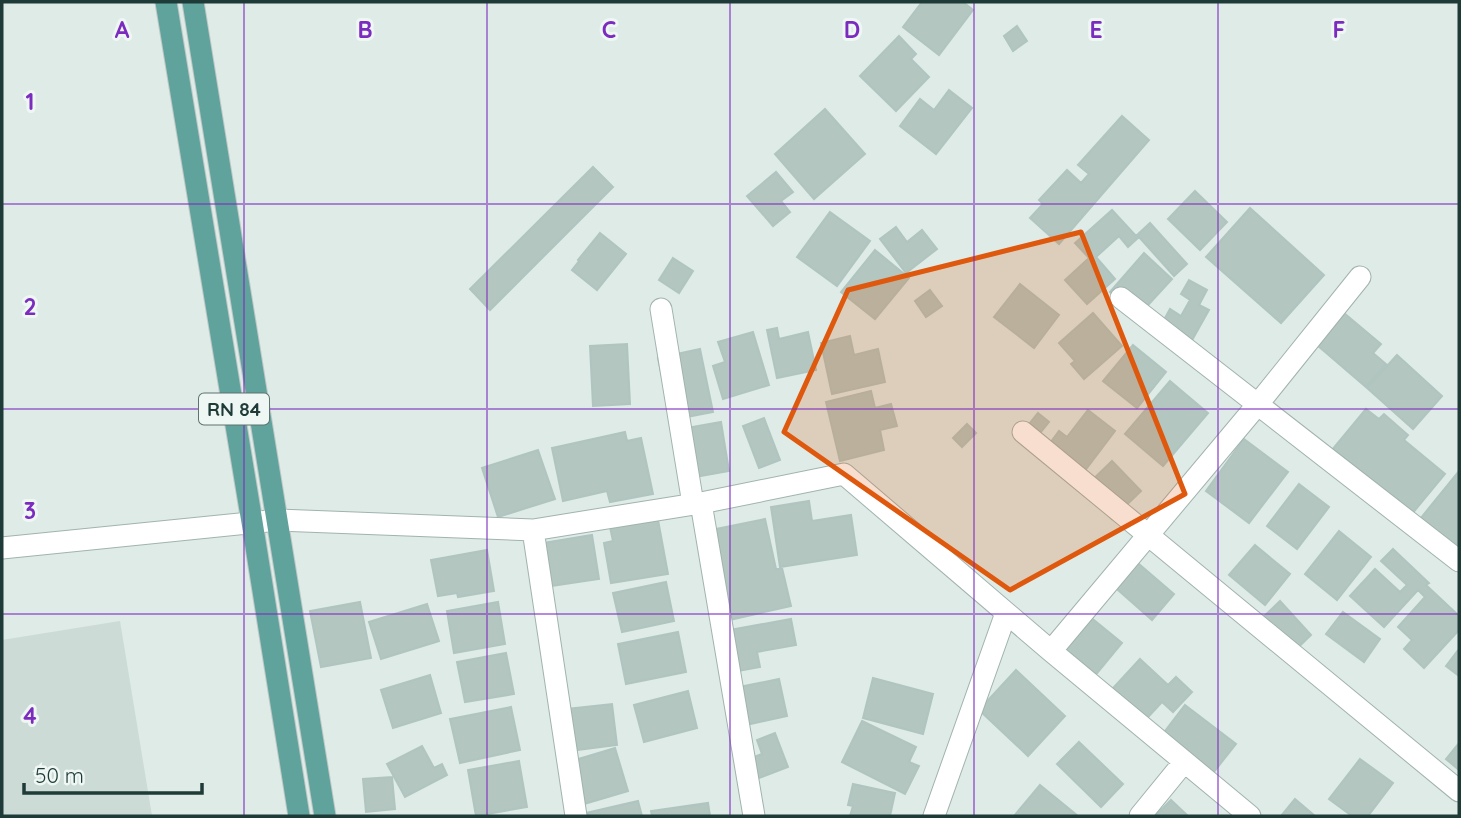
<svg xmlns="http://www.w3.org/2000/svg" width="1461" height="818" font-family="Quicksand,sans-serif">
<rect width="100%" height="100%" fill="#deebe7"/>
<path fill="#ccdbd6" d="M120,621L152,816H2V640Z"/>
<path fill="#b3c6c0" stroke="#b0c5bf" stroke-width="2" d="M922,2H963L973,10L939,55L903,27Z
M1017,26L1027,41L1013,51L1004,36Z
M899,36L916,54L911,59L929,77L896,111L860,76Z
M949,90L972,108L936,154L900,126L920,99L934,110Z
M825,109L865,154L814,199L775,154Z
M1122,116L1149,140L1059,244L1030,218L1043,204L1039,200L1067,170L1081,183L1089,174L1078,165Z
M593,167L613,187L490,310L470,289Z
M776,172L793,192L781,201L790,212L773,226L747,196Z
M1195,191L1227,222L1200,250L1168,219Z
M1250,208L1324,275L1281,323L1206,257Z
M1112,210L1136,236L1150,223L1187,264L1174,276L1139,237L1128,247L1119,236L1096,257L1115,279L1087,304L1065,280L1089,258L1075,243Z
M830,212L870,241L837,286L797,257Z
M896,227L907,242L922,230L937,249L906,273L880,239Z
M600,233L626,254L597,290L572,270L579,261L578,260Z
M875,250L909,278L875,319L841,292Z
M1144,253L1172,279L1137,317L1110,292Z
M673,258L693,271L679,293L659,280Z
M1189,280L1207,290L1199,305L1209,310L1190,344L1160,327L1170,309L1181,316L1190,300L1181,294Z
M1020,284L1059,315L1034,348L994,317Z
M930,290L942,306L926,317L915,301Z
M1338,308L1381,344L1373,353L1386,364L1366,387L1311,340Z
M1093,313L1122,346L1084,379L1071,364L1075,361L1059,343Z
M777,328L779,339L808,332L816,370L777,378L767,330Z
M753,332L769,385L723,399L713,366L725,362L718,342Z
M850,336L854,355L878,349L885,382L832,394L821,343Z
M627,344L630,404L593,406L590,346Z
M1133,345L1166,372L1137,408L1103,381Z
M700,349L713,412L671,420L658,358Z
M1397,355L1442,396L1413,429L1367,388Z
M1170,381L1208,413L1163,466L1125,434Z
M871,391L875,408L891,404L897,426L880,430L884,450L840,461L826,402Z
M1366,409L1379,419L1384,414L1408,435L1404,440L1445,474L1411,515L1331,451Z
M1088,410L1115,431L1077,481L1042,454L1059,431L1067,437Z
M1038,413L1049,422L1040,433L1029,424Z
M764,418L780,460L759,468L743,426Z
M721,422L729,471L689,478L681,429Z
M967,424L976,433L962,447L953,438Z
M625,432L627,441L641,438L653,494L610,502L607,491L563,501L552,448Z
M1244,439L1288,472L1249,523L1206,491Z
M538,450L555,499L498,517L482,468Z
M1112,461L1141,491L1112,519L1083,489Z
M1459,471V542L1454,548L1420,519Z
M1299,484L1329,507L1297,549L1267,526Z
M809,501L812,521L851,515L857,555L780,567L771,507Z
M765,519L776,569L782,568L791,606L725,621L706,531Z
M658,520L668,574L611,583L604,543L613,541L610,527Z
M1339,531L1371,557L1337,600L1305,574Z
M592,535L599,579L544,587L537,544Z
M1255,545L1290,574L1265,605L1229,575Z
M1393,549L1429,583L1426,585L1459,616V630L1424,668L1404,649L1412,640L1398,627L1425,597L1418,590L1384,627L1350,596L1375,569L1400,592L1407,585L1381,561Z
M487,550L494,591L458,597L457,593L438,596L431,560Z
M1132,558L1174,594L1152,620L1110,583Z
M666,582L674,621L622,632L613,593Z
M1280,601L1311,635L1285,660L1254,626Z
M360,602L371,658L321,667L310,611Z
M498,602L505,644L454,653L447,611Z
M427,604L439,641L381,659L369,622Z
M1343,612L1380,639L1364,662L1326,634Z
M1089,616L1122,643L1088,684L1055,657Z
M791,619L796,645L757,652L760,667L732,672L724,631Z
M678,632L686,672L626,684L618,644Z
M1459,649V676L1446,666Z
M506,653L514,694L465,702L457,662Z
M1140,659L1168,685L1176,677L1192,692L1173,712L1162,702L1136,730L1103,699Z
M1016,670L1065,716L1028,756L979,710Z
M430,675L441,713L393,728L381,690Z
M873,678L933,694L923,734L863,718Z
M779,679L787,716L737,727L729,689Z
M688,691L697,728L644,742L634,705Z
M612,704L617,745L563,752L558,710Z
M1185,705L1236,744L1213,773L1162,735Z
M511,707L520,750L460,763L450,719Z
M862,721L916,747L909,762L919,766L905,794L842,762Z
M775,733L788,767L751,781L743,761L762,754L757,740Z
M1079,742L1123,784L1101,807L1057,764Z
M1459,743V770L1446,759Z
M422,746L434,768L442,764L447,775L405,797L387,764Z
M615,748L628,791L574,807L562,764Z
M1360,759L1393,783L1368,816H1352L1329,799Z
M519,761L527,807L476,816L468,770Z
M392,777L395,809L366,812L363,779Z
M853,784L895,793L890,816H850L853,806L848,805Z
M1040,785L1078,816H1014Z
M1295,799L1315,816H1281Z
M1171,800L1188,816H1155Z
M638,801L642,816H577V815Z
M708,803L710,816H652L651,811Z"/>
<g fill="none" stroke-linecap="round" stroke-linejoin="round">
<defs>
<path id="minor" d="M1121,298L1459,561
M661,309L693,504
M1023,432L1459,791
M701,503L754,816
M533,530L576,816
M2,548L278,520L533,530L701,503L844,474L1051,651L1250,816
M1051,651L1258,404L1360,277
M934,816L1006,613
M1140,816L1184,762"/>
<path id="primary" d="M166,2L252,522L299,816
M193,2L325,816"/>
</defs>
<use href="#minor" stroke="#a1b3af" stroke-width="23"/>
<use href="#primary" stroke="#c0c8c7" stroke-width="23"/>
<use href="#minor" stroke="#fff" stroke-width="21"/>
<use href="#primary" stroke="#60a39c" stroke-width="21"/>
</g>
<path fill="#de580e" fill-opacity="0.2" stroke="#de580e" stroke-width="5" stroke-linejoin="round" d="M1081,232L1185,494L1010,590L784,432L848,290Z"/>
<path fill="none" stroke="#7b2cbf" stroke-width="2" stroke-opacity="0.55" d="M244,2V816M487,2V816M730,2V816M974,2V816M1218,2V816M2,204H1459M2,409H1459M2,614H1459"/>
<g text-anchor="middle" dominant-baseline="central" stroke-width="6" stroke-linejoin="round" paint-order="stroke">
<rect fill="#eff7f4" stroke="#5d7370" stroke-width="2" x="199" y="393.5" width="70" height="31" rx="5"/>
<g font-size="19" font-weight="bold" fill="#1f3b38">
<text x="234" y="409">RN 84</text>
</g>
</g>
<g font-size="23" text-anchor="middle" font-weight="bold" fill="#7b2cbf" stroke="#eff7f4" stroke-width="6" stroke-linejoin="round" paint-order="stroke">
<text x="122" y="38">A</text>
<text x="365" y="38">B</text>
<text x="609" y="38">C</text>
<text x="852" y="38">D</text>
<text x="1096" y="38">E</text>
<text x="1339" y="38">F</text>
<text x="30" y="110">1</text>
<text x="30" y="315">2</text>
<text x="30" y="519">3</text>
<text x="30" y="724">4</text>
</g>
<rect width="1461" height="818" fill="none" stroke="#1f3b38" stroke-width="7"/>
<path d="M24 783v10h178v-10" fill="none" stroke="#1f3b38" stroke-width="3.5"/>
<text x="35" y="783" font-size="21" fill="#1f3b38" stroke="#eff7f4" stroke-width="5" paint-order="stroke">50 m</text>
</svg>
